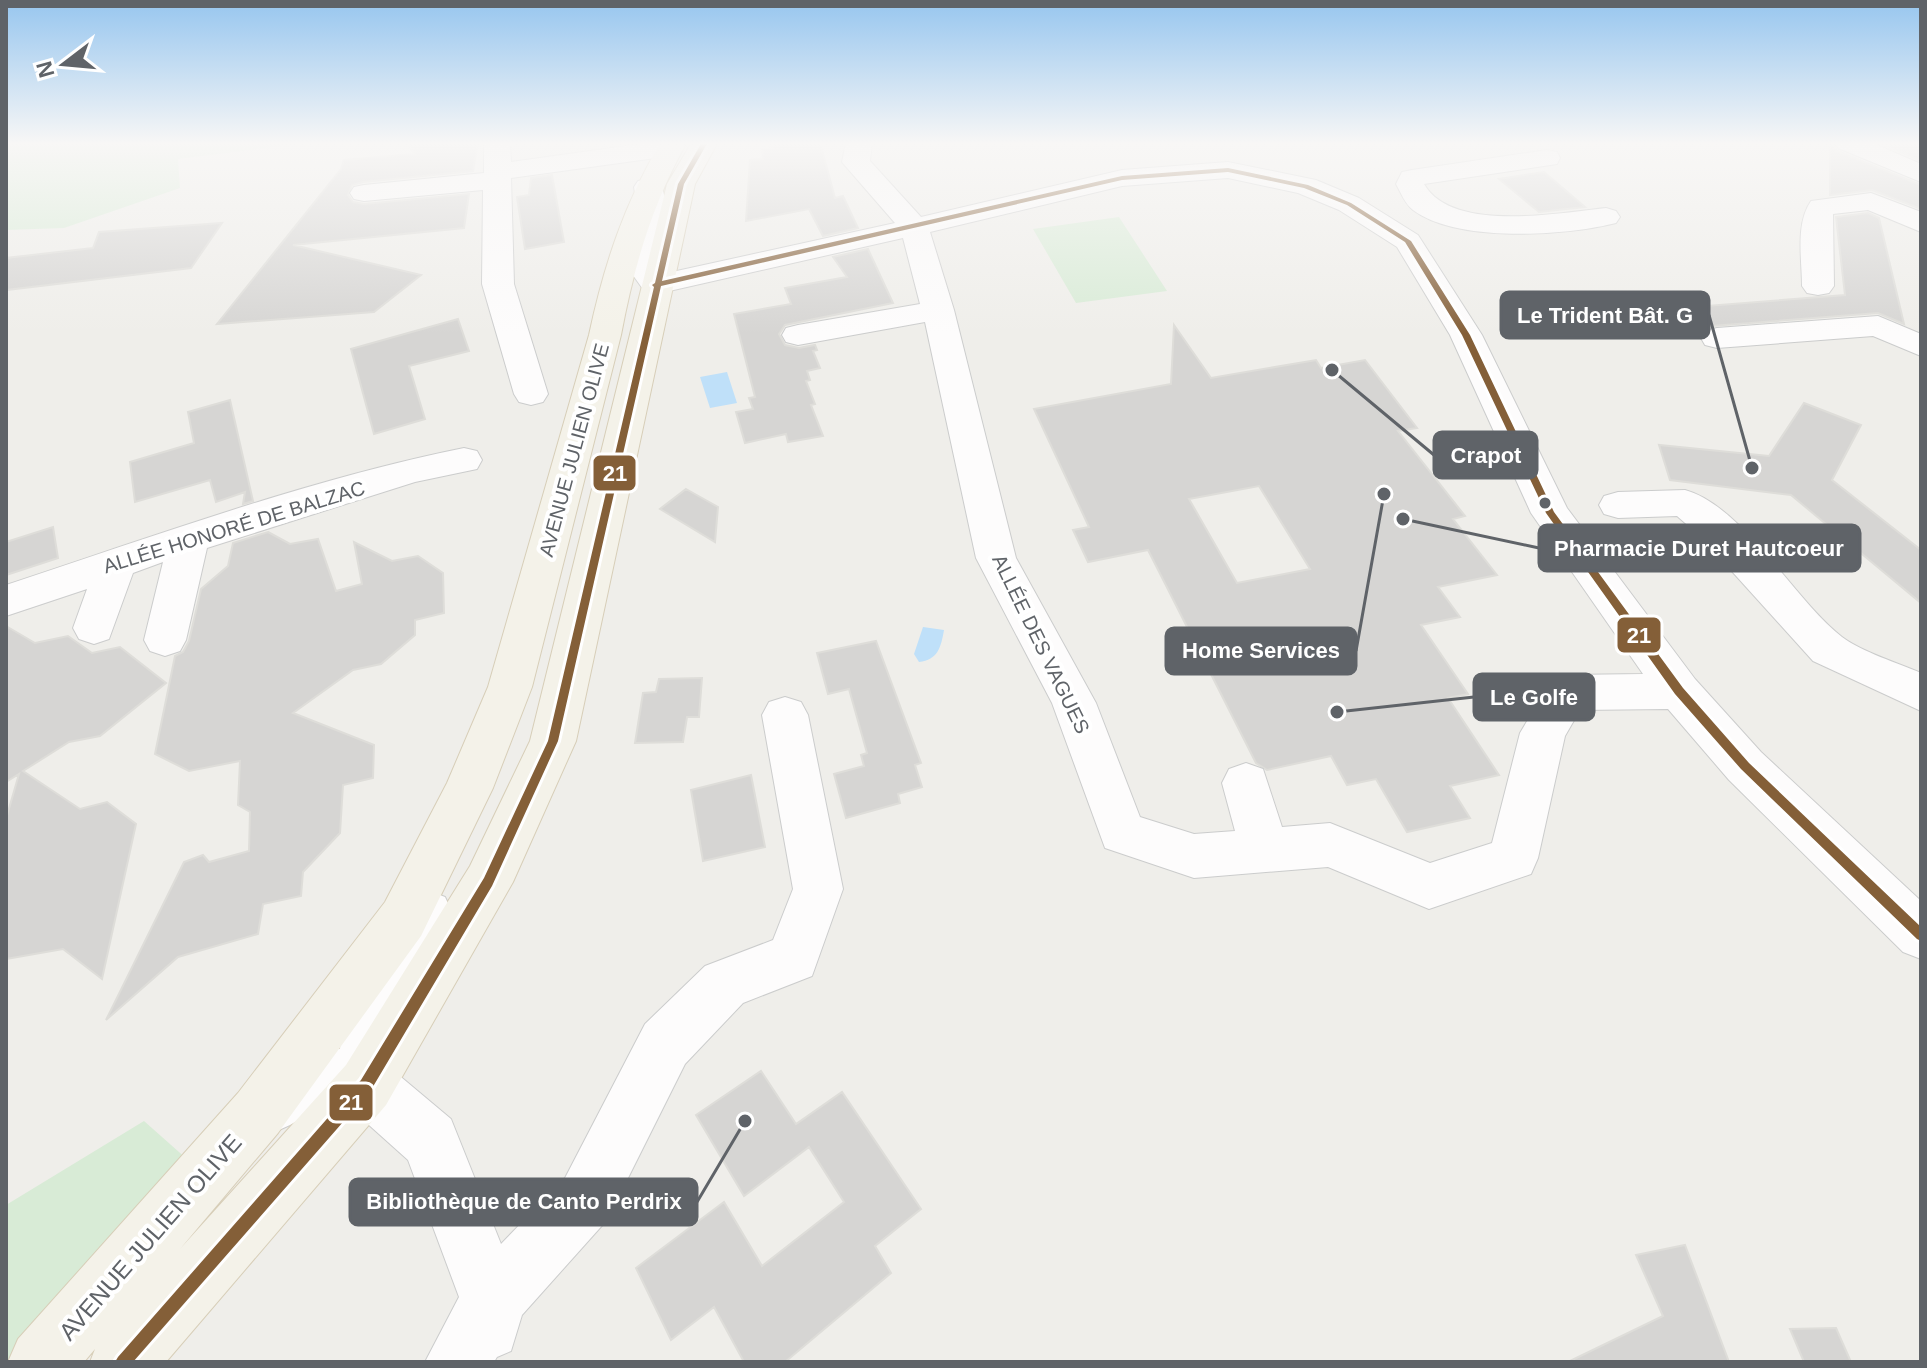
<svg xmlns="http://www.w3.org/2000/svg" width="1927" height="1368" font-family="Arial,sans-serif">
<rect width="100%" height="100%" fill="#efeeea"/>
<path fill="#d8ebd6" d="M6,142H314L178,159L180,188L64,228L6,230Z
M1119,217L1167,291L1076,303L1033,229Z
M144,1121L188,1160L17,1362H6V1205Z"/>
<path fill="#bfe0f9" d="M727,372L737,403L710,408L700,377Z
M923,627L944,630C941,647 938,660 919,662L914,654Z"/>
<path fill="#d6d5d3" stroke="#deddd9" stroke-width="2" fill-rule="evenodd" d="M407,142H478L473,171L363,182L352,185L348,195L353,202L364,204L469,194L464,228L293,245L421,275L374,312L217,324L341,169L344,160L414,154Z
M770,142H820L835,198L843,196L858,228L823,236L809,209L746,221L750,160L763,159L762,149L772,148Z
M1830,142L1837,151L1921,185V209L1872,190L1830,195Z
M1878,142H1921V161Z
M1544,172L1585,207L1539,212L1499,179Z
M552,175L564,242L525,249L517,197L529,195L531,178Z
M1868,213L1879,218L1904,324L1878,313L1711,326L1693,307L1845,295L1836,217Z
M222,223L191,268L6,290V258L93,248L99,232Z
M868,249L893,303L785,325L779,334L785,345L799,348L815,345L817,350L813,351L820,368L807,371L810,380L806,381L815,404L811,405L823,436L788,442L786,434L745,443L736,412L753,409L749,398L755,397L734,314L791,304L785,288L847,277L833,257Z
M458,319L469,351L409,366L425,419L374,434L351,349Z
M1174,325L1211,378L1316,360L1321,368L1365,360L1417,428L1398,431L1465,516L1453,519L1497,575L1438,587L1460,617L1421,625L1468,694L1448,698L1499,775L1450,786L1470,818L1407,832L1376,779L1347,785L1331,756L1267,770L1256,763L1148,550L1088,562L1073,530L1089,527L1034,409L1171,384ZM1259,486L1310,569L1237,583L1189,499Z
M230,400L253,501L243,504L245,492L216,502L210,480L135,502L130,462L194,443L188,412Z
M1804,403L1861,425L1832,480L1921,550V603L1791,495L1670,480L1659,445L1769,456Z
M686,489L718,507L715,542L660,509Z
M53,527L58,558L6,575V542Z
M268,532L290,544L318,539L336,591L362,584L354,542L392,561L418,556L443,573L444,613L415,620V635L381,664L353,670L293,713L374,745L373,778L343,785L340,833L303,872L301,896L263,904L258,934L178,957L106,1020L184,862L203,855L209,862L249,851L250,812L238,805L240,761L189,771L155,754L175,656L183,652L189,641L201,589L228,566L233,543Z
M6,626L35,643L68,636L92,653L120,647L166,683L100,736L69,742L23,771L80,809L107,802L136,824L102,979L63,949L6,959V819L19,774L6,782Z
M876,641L921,763L915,765L922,787L898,794L900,803L846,818L834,774L864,766L861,755L867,753L849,689L828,694L817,653Z
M702,678L699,717H687L683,742L635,743L643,693L656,692L659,679Z
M751,775L765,847L703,861L691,790Z
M761,1071L796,1124L842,1092L921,1209L875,1246L891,1273L785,1362H744L714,1307L671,1340L636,1268L724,1202L762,1266L844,1202L809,1147L744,1196L696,1115Z
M1685,1245L1729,1362H1568L1663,1316L1636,1255Z
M1836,1328L1851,1362H1804L1790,1329Z"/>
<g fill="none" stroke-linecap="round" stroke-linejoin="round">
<defs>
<path id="minor" d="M484,142H510L511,162L654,142H679L683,148L679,154L670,156L511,178L514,284L548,394L543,402L531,405L519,402L514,394L482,284L483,190L364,201L354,199L350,193L354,187L364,185L484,173Z
M846,142H872L870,161L921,217L1122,170L1228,162L1316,180L1359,198L1418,235L1482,335L1567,508L1695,679L1761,752L1921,901V959L1903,952L1729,780L1668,709L1580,710L1565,736L1538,858L1531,874L1429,909L1328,867L1194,878L1105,848L1052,703L976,558L925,322L798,345L786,342L782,335L786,328L798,325L920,304L903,238L656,294L645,292L630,271L638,212L634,187L638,181L648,179L658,181C674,205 663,244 660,270L663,274L895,223L842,162ZM1228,178L1298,193L1339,210L1397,247L1450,335L1531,513L1643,674L1567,675L1551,681L1520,733L1492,843L1430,863L1330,823L1282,827L1263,769L1246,763L1229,769L1222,783L1235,831L1194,834L1140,817L1096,703L1016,558L954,310L930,232L1122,186Z
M1834,142H1870L1921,164V182L1838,148Z
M1547,150L1557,152L1560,158L1557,164L1424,184C1452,233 1558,213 1606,208L1616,211L1620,217L1616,223C1565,236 1457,243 1413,210C1405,204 1401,193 1396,184L1402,172L1412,170Z
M1871,193L1921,212V232L1868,210L1833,214L1834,286L1829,293L1818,295L1807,293L1802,286C1802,259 1795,224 1811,201Z
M1878,316L1921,334V356L1873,336L1717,348L1705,345L1701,338L1705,331L1717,328Z
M464,448L477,451L482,460L477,469L415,482L207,548L186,640L180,651L165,656L150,651L144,640L163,562L133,573L109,639L94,644L79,639L73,628L87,589L6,616V585C155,536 310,479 464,448Z
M1685,490C1743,506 1794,600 1842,637C1862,652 1898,663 1921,673V711L1813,661L1700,536L1677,516L1618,518L1604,514L1599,505L1604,496L1618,492Z
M785,697L801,702L808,715L843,889L812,976L743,1003L685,1064L607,1220L522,1315L511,1351L497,1357L494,1362H425L459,1297L408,1160L350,1108L328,1102L290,1125L270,1134L250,1125L241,1105L250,1085L303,1052L323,1044L340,1049C343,994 382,944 409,897L427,890L445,897L453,914L396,1026L395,1072L451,1119L501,1244L565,1178L645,1024L705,966L773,940L793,889L762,715L769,702Z"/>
<path id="major" d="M661,142H687C652,204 634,266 621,335L532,687L493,788L421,936L278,1133L180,1249L346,1065L470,866L530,741L667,184L692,142H718L695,184L576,741L513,882L386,1105L166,1362H90L95,1349L84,1362H8L18,1339L238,1093L385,902L447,783L488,687L589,335C604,265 624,204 661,142Z"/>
</defs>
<use href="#minor" stroke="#cbcccc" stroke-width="2"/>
<use href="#major" stroke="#d7ceb8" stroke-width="2"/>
<use href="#minor" fill="#fdfcfc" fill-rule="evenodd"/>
<use href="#major" fill="#f4f2e9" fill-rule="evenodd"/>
<defs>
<path id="bus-1" d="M702,142H708L684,184L662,281L1122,176L1228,168L1308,185L1351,203L1411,241L1470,335L1554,512L1683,688L1749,763L1921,927V941L1917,939L1741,769L1675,694L1546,513L1462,335L1405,242L1347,205L1304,188L1228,172L1122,180L661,286L558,741L492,886L371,1090L133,1362H115L118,1357L361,1080L484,878L548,741L654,287L652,285L655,283L678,184Z"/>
</defs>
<use href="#bus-1" stroke="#fff" stroke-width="6"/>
<use href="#bus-1" fill="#845f38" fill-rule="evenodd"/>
</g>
<linearGradient id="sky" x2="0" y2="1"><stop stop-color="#97c6ef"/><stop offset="0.43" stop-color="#f8f7f6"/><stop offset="1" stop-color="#f8f7f6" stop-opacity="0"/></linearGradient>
<rect width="1927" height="334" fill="url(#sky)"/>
<circle fill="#5f6368" stroke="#fff" stroke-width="3" cx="1545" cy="503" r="7"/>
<g text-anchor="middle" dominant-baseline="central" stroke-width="8" stroke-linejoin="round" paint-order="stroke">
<g font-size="20" fill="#5f6368" stroke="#fff">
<text transform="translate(574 450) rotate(-75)">AVENUE JULIEN OLIVE</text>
<text transform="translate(234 527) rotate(-17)">ALLÉE HONORÉ DE BALZAC</text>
<text transform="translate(1041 644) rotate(64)">ALLÉE DES VAGUES</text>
</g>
<g font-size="24" fill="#5f6368" stroke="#fff">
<text transform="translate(150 1237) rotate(-49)">AVENUE JULIEN OLIVE</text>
</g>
</g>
<path fill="none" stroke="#5f6368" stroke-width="3" d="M1752 468L1709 315M1332 370L1434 455M1403 519L1539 548M1384 494L1356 651M1337 712L1474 697M745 1121L697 1202"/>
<g fill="#5f6368" stroke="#fff" stroke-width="3">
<circle cx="1752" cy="468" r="8"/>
<circle cx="1332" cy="370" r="8"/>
<circle cx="1403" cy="519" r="8"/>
<circle cx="1384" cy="494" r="8"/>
<circle cx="1337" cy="712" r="8"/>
<circle cx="745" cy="1121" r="8"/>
</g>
<g fill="#5f6368" stroke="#5f6368" stroke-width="3">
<rect x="1501" y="292" width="208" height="46" rx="8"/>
<rect x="1434" y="432" width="103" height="46" rx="8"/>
<rect x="1539" y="525" width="321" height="46" rx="8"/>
<rect x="1166" y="628" width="190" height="46" rx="8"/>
<rect x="1474" y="674" width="120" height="46" rx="8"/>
<rect x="350" y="1179" width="347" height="46" rx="8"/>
</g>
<g font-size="22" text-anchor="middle" font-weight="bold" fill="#fff">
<text x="1605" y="323">Le Trident Bât. G</text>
<text x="1486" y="463">Crapot</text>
<text x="1699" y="556">Pharmacie Duret Hautcoeur</text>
<text x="1261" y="658">Home Services</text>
<text x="1534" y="705">Le Golfe</text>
<text x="524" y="1209">Bibliothèque de Canto Perdrix</text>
</g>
<g stroke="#fff" stroke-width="3">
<rect x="592" y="454" width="45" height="38" rx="8" fill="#845f38"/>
<rect x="1616" y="616" width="46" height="38" rx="8" fill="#845f38"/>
<rect x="328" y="1083" width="46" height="39" rx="8" fill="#845f38"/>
</g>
<g font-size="22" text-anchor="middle" font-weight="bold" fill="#fff">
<text x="615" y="481">21</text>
<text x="1639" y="643">21</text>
<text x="351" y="1110">21</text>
</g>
<rect width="1927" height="1368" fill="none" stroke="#5f6368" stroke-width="16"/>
<g transform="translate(64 64) rotate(254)" stroke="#ffffff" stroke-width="6" paint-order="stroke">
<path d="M0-6L14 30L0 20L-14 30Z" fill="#5f6368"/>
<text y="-12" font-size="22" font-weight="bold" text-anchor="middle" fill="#5f6368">N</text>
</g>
</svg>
